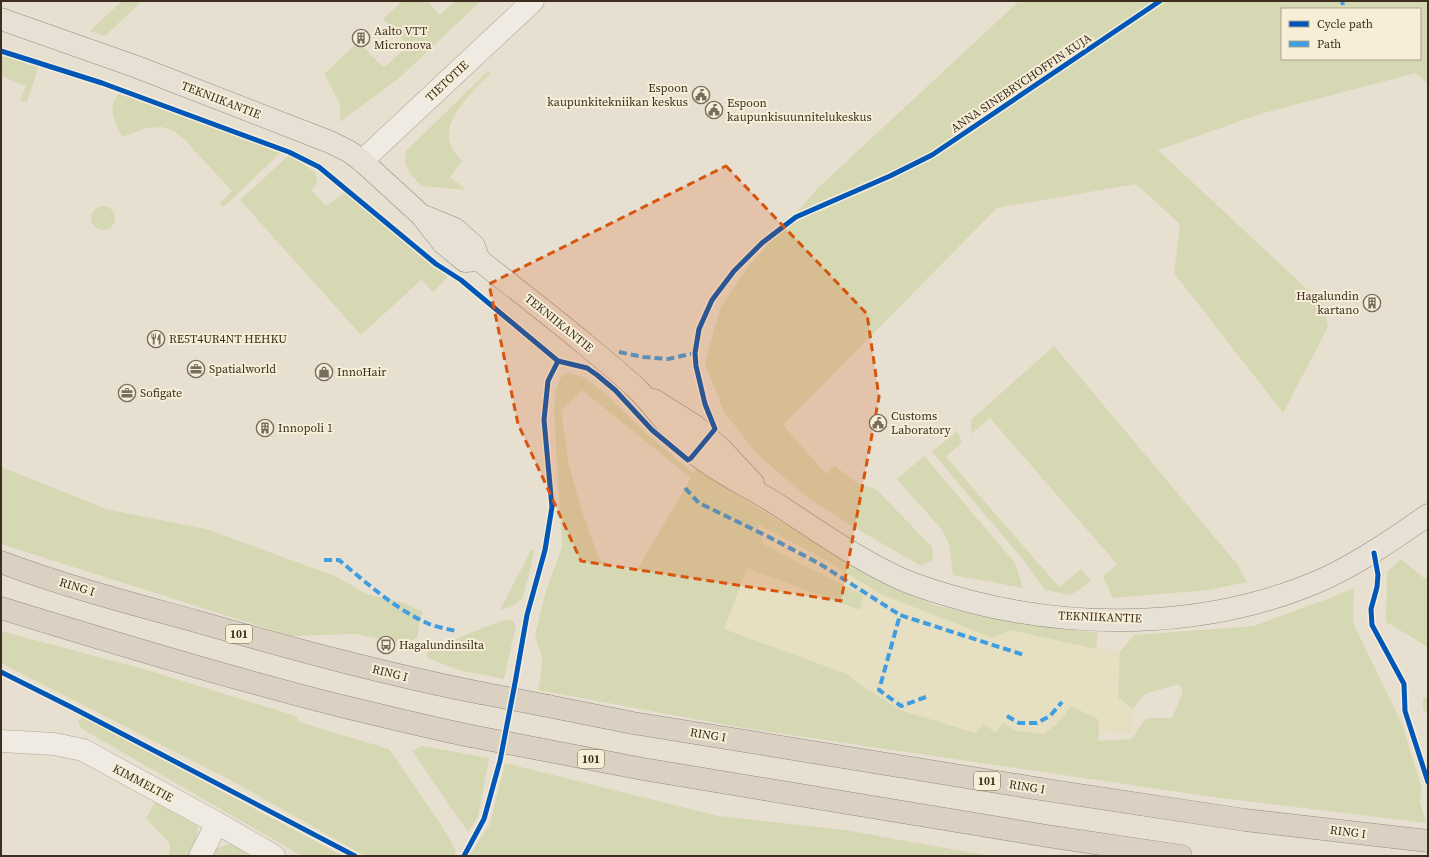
<svg xmlns="http://www.w3.org/2000/svg" width="1429" height="857" font-family="'Source Serif 4',serif">
<rect width="100%" height="100%" fill="#e7e0d1"/>
<path fill="#e6dfc2" d="M756,524L924,611L1096,649L1120,652L1118,697L1133,709L1132,733L1099,732L1098,719L1071,706L1059,722L1044,734L1017,731L1003,723L996,733H975L900,710L859,684L847,674L724,629L746,568Z"/>
<path fill="#d6d7b3" fill-rule="evenodd" d="M122,1H142L105,36L90,31Z
M402,1H427L440,15L455,1H481L398,79L340,122V104L324,74L358,42L384,68L408,45L383,19Z
M1019,1H1428V84L1416,73L1263,113L1158,150L1324,305L1328,327L1283,413L1174,273L1180,224L1136,184L997,208L783,425L826,474L835,466L857,483L877,490L932,547L933,558L931,561L921,566L850,525L807,497L756,453L723,410L705,363L720,308L747,268L818,188ZM1282,9H1420V59H1282Z
M1,54L39,66L27,102L20,100L26,86L1,76Z
M488,71L491,73C474,91 435,123 454,151C456,155 460,158 462,161L450,177L466,190L422,186L410,174L405,163L406,151Z
M119,93L281,152L226,205L223,207L220,203L232,191L183,138L173,130L161,127L147,128L122,137C115,121 106,109 119,93Z
M289,155L315,172L317,184L311,190L326,206L345,193L448,277L433,292L421,280L361,335L240,200Z
M91 218a12 12 0 1 1 24 0a12 12 0 1 1-24 0Z
M1054,346L1237,564L1247,582L1208,590L1113,598L1103,576L1117,564L990,418L971,434V420Z
M570,373L585,378L607,395L645,432L693,473L699,468L746,501L877,579L937,606L1031,625L1098,633L1096,649L1010,630L993,638L883,595L813,553L757,524L764,545L863,595L860,610L747,568L724,629L847,674L859,684L900,710L975,733L984,724L996,733L1003,723L1017,731L1044,734L1059,722L1071,706L1098,719L1099,732L1098,741L1132,739L1146,718H1172L1183,691L1179,684L1145,694L1133,709L1118,697L1120,652L1134,635L1254,626L1330,598L1354,588L1353,623L1402,724L1422,789L1420,802L1426,823L1213,797L743,728L538,690L541,675L542,657L535,636L546,591L562,547L555,428L554,408L556,390L562,375ZM582,390L691,478L637,570L617,568L599,559L580,505L569,465L561,411Z
M957,431L962,442L946,457L1059,587L1081,569L1091,581L1071,595L1045,590L1025,562L932,452Z
M924,456L1015,563L1023,588L953,575L949,544L942,530L897,479Z
M1,467L106,509L206,529L335,576L367,594L404,603L423,612L420,620L417,638L404,644L356,634L291,636L1,544Z
M531,550H534L530,571L522,599L512,606L500,610Z
M1401,559L1425,579L1428,575V647L1386,622L1387,572Z
M506,620H512L516,625L504,679L459,670L430,659L427,657V653L433,648L490,625Z
M1,631L147,670L296,716L299,722L389,749L438,820L456,850L454,856H365L234,782L1,663Z
M1428,696V714L1423,709V699Z
M83,717L343,856H302L89,733L80,727L78,721Z
M422,746L489,758L478,817L468,832L412,751Z
M505,763L718,816L845,830L990,856H469L490,824Z
M156,801L198,826L197,836L191,856H169L170,844L146,818Z
M231,844H236L256,856H211C215,847 221,846 231,844Z"/>
<g fill="none" stroke-linecap="round" stroke-linejoin="round">
<defs>
<path id="minor" d="M362,161L533,1
M1,741L54,744L83,750L217,823L274,856
M200,856L217,823"/>
<path id="major" d="M1,19L137,67L330,142L350,152L362,161L421,215L443,243L465,261L479,260
M421,215L455,229L474,246L479,260C515,288 551,316 586,345C603,359 620,373 636,388C657,408 672,434 694,453C720,474 750,487 778,505C818,531 856,558 899,578C923,589 947,595 972,602C1087,631 1217,627 1326,578C1362,561 1395,538 1428,515
M654,400L695,426L721,449L753,483"/>
<path id="highway" d="M1,562C64,586 130,603 195,621C290,648 384,674 481,693
M1,608C114,643 226,677 341,706C384,716 427,727 471,736
M548,706L633,723L1053,791L1245,820L1428,841
M539,749L643,769L1047,836L1181,856"/>
</defs>
<use href="#minor" stroke="#ada599" stroke-width="23"/>
<use href="#major" stroke="#928b80" stroke-width="23"/>
<use href="#highway" stroke="#928b80" stroke-width="23"/>
<use href="#minor" stroke="#efebe3" stroke-width="22"/>
<use href="#major" stroke="#e6e1d4" stroke-width="22"/>
<use href="#highway" stroke="#dad1c2" stroke-width="22"/>
<defs>
<path id="highway-bridge" d="M481,693L548,706
M471,736L539,749"/>
</defs>
<use href="#highway-bridge" stroke="#928b80" stroke-width="23" stroke-linecap="butt"/>
<use href="#highway-bridge" stroke="#dad1c2" stroke-width="22"/>
<path stroke="#3f9de0" stroke-width="4" stroke-dasharray="8 4" stroke-linecap="butt" d="M1342,1L1343,5
M619,352L643,357L668,359L695,353
M685,488L699,503L769,537L820,564L900,615
M324,560H339C368,584 395,609 429,624C437,627 447,629 456,631
M926,697L901,706L879,690L900,615L1024,655
M1007,716L1019,723H1037L1050,716L1062,702"/>
<defs>
<path id="cycleway" d="M1,51L102,83L289,152L319,167L436,264L461,280L558,361
M1374,553L1378,575L1377,587L1371,609L1372,625L1404,684L1405,711L1428,782
M1,672L73,708L355,856
M464,856L484,819L500,761L515,683L527,615L545,550L552,507L544,420L548,381L558,361L587,368L597,375L615,390L652,430L688,460L691,458L715,429L705,404L696,366L695,353L699,329L712,300L734,271L762,243L796,217L890,176L932,155L1160,1"/>
</defs>
<use href="#cycleway" stroke="#f7eed8" stroke-width="8"/>
<use href="#cycleway" stroke="#0057b8" stroke-width="5"/>
</g>
<path fill="#d7550e" fill-opacity="0.2" stroke="#d7550e" stroke-width="3" stroke-dasharray="8 5" stroke-linejoin="round" d="M726,166L867,314L879,397L841,601L581,561L518,424L489,284Z"/>
<defs>
<symbol id="building-ring" viewBox="-11 -11 22 22"><circle r="9.5" fill="#f7eed8" stroke="#786c5e" stroke-width="1.5"/><path d="M-4-6H4V6H1V3H-1V6H-4ZM-2.5-4.3h1.7v1.8h-1.7ZM.8-4.3h1.7v1.8H.8ZM-2.5-1h1.7V.8h-1.7ZM.8-1h1.7V.8H.8Z" fill="#786c5e"/></symbol>
<symbol id="civic-ring" viewBox="-11 -11 22 22"><circle r="9.5" fill="#f7eed8" stroke="#786c5e" stroke-width="1.5"/><path d="M-.6-6.5H3V-4.5H.6V-3L4-1V1h2V6H-6V1h2V-1L-.6-3ZM-1.2 2.5V6h2.4V2.5Z" fill="#786c5e"/></symbol>
<symbol id="restaurant-ring" viewBox="-11 -11 22 22"><circle r="9.5" fill="#f7eed8" stroke="#786c5e" stroke-width="1.5"/><path d="M-5-6h1v4h1v-4h1v4h1v-4h1v5L-1.5 .5V6h-2V.5L-5-1ZM5-6V6H3V1.5H1.5Q1.5-4 5-6Z" fill="#786c5e"/></symbol>
<symbol id="office-ring" viewBox="-11 -11 22 22"><circle r="9.5" fill="#f7eed8" stroke="#786c5e" stroke-width="1.5"/><path d="M-6-3h4V-5.5h4V-3h4V5H-6ZM-1-4.5V-3h2v-1.5ZM-6 0V1H6V0Z" fill="#786c5e"/></symbol>
<symbol id="shop-ring" viewBox="-11 -11 22 22"><circle r="9.5" fill="#f7eed8" stroke="#786c5e" stroke-width="1.5"/><path d="M-5-2.5h2.3a2.7 3.5 0 0 1 5.4 0H5L5.5 6h-11ZM-1.5-2.5h3a1.5 2.3 0 0 0-3 0Z" fill="#786c5e"/></symbol>
<symbol id="bus-ring" viewBox="-11 -11 22 22"><circle r="9.5" fill="#f7eed8" stroke="#786c5e" stroke-width="1.5"/><path d="M-5-6H5V4H4V6H2V4H-2V6H-4V4H-5ZM-3.5-4V0h7V-4ZM-3.5 1.2v1.5H-2V1.2ZM2 1.2v1.5H3.5V1.2Z" fill="#786c5e"/></symbol>
</defs>
<g fill-rule="evenodd">
<use href="#building-ring" x="351" y="28" width="20" height="20"/>
<use href="#civic-ring" x="691" y="85" width="20" height="20"/>
<use href="#civic-ring" x="704" y="100" width="20" height="20"/>
<use href="#building-ring" x="1362" y="293" width="20" height="20"/>
<use href="#restaurant-ring" x="146" y="329" width="20" height="20"/>
<use href="#office-ring" x="186" y="359" width="20" height="20"/>
<use href="#shop-ring" x="314" y="362" width="20" height="20"/>
<use href="#office-ring" x="117" y="383" width="20" height="20"/>
<use href="#civic-ring" x="868" y="413" width="20" height="20"/>
<use href="#building-ring" x="255" y="418" width="20" height="20"/>
<use href="#bus-ring" x="376" y="635" width="20" height="20"/>
</g>
<g text-anchor="middle" dominant-baseline="central" stroke-width="4" stroke-linejoin="round" paint-order="stroke">
<g fill="#f7eed8" stroke="#756857" stroke-width="1">
<rect x="226" y="625" width="26" height="18" rx="3"/>
<rect x="578" y="750" width="26" height="18" rx="3"/>
<rect x="974" y="772" width="26" height="18" rx="3"/>
</g>
<g font-size="11" font-weight="bold" fill="#3d2e20">
<text x="239" y="634">101</text>
<text x="591" y="759">101</text>
<text x="987" y="781">101</text>
</g>
<g font-size="12" fill="#3d2e20" stroke="#f7eed8" text-anchor="start">
<text x="374" y="31">Aalto VTT<tspan x="374" dy="14">Micronova</tspan></text>
<text x="688" y="88" text-anchor="end">Espoon<tspan x="688" dy="14">kaupunkitekniikan keskus</tspan></text>
<text x="727" y="103">Espoon<tspan x="727" dy="14">kaupunkisuunnitelukeskus</tspan></text>
<text x="1359" y="296" text-anchor="end">Hagalundin<tspan x="1359" dy="14">kartano</tspan></text>
<text x="169" y="339">RE5T4UR4NT HEHKU</text>
<text x="209" y="369">Spatialworld</text>
<text x="337" y="372">InnoHair</text>
<text x="140" y="393">Sofigate</text>
<text x="891" y="416">Customs<tspan x="891" dy="14">Laboratory</tspan></text>
<text x="278" y="428">Innopoli 1</text>
<text x="399" y="645">Hagalundinsilta</text>
</g>
<g font-size="12" fill="#3d2e20" stroke="#f7eed8">
<text transform="translate(447 81) rotate(-43)">TIETOTIE</text>
<text transform="translate(1021 83) rotate(-34)">ANNA SINEBRYCHOFFIN KUJA</text>
<text transform="translate(221 100) rotate(21)">TEKNIIKANTIE</text>
<text transform="translate(559 323) rotate(39)">TEKNIIKANTIE</text>
<text transform="translate(77 587) rotate(17)">RING I</text>
<text transform="translate(1100 617) rotate(2)">TEKNIIKANTIE</text>
<text transform="translate(390 673) rotate(14)">RING I</text>
<text transform="translate(708 735) rotate(9)">RING I</text>
<text transform="translate(143 783) rotate(28)">KIMMELTIE</text>
<text transform="translate(1027 787) rotate(9)">RING I</text>
<text transform="translate(1348 832) rotate(7)">RING I</text>
</g>
</g>
<rect width="1429" height="857" fill="none" stroke="#3d2e20" stroke-width="4"/>
<rect x="1281" y="8" width="140" height="52" fill="#f7eed8" stroke="#ada18e"/>
<rect x="1289" y="21" width="20" height="6" fill="#0057b8" stroke="#ada18e"/>
<text x="1317" y="28" font-size="12" fill="#3d2e20">Cycle path</text>
<rect x="1289" y="41" width="20" height="6" fill="#3f9de0" stroke="#ada18e"/>
<text x="1317" y="48" font-size="12" fill="#3d2e20">Path</text>
</svg>
